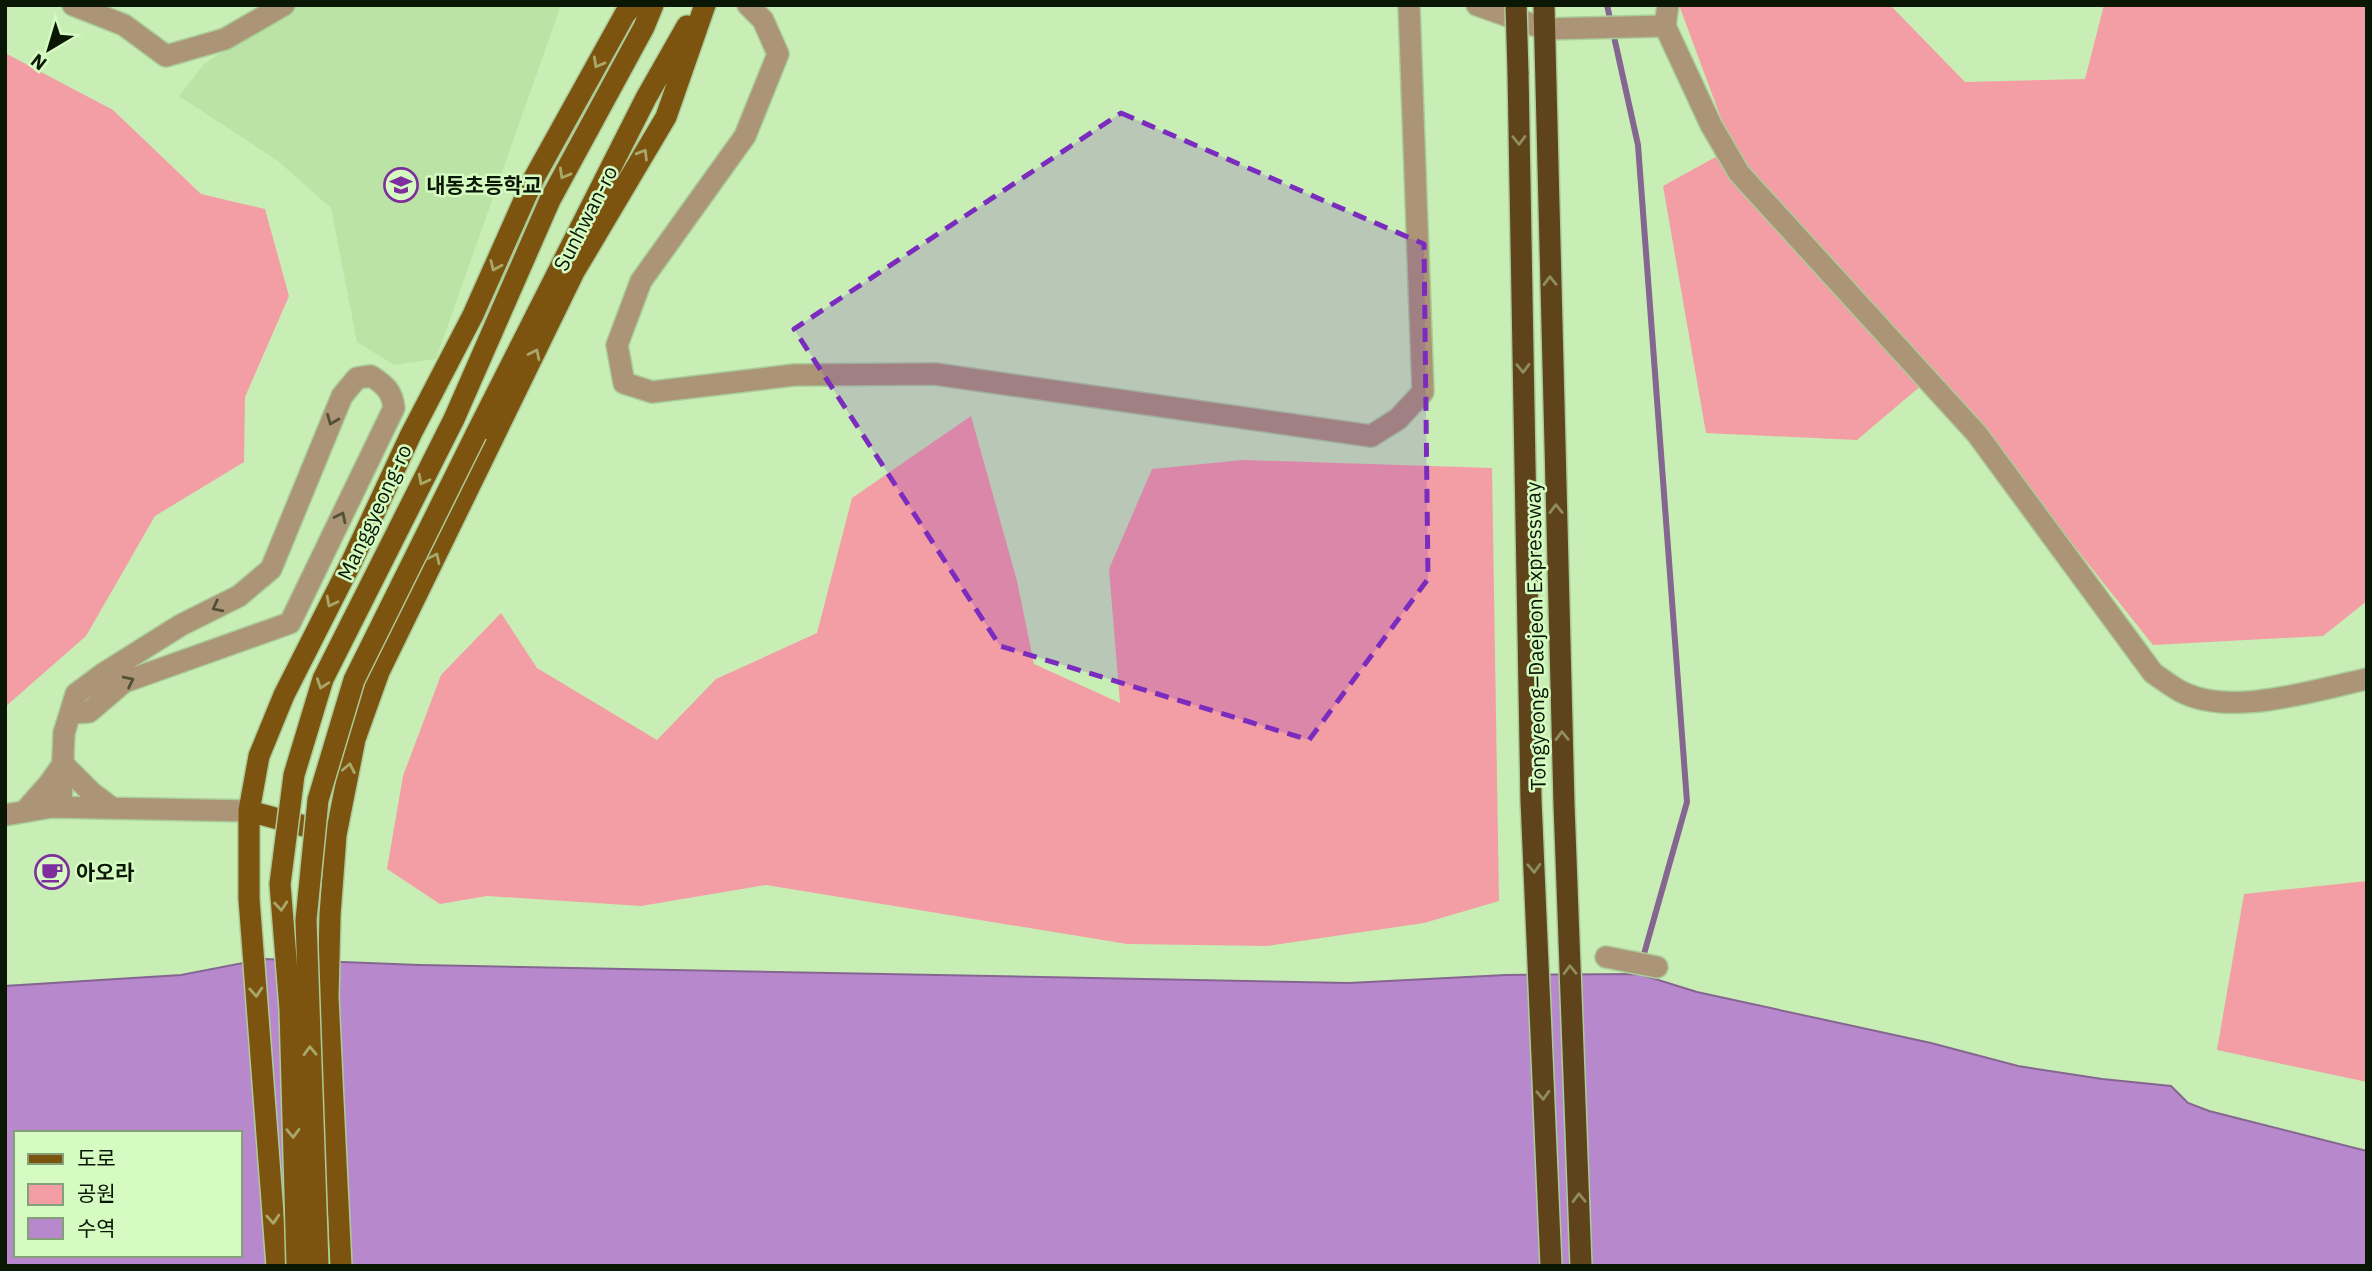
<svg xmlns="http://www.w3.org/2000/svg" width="2372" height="1271" viewBox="0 0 2372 1271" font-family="'IBM Plex Sans','Noto Sans KR',sans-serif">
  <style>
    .built { fill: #bae3a5 }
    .green { fill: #f39ea4 }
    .water { fill: #b888cd; stroke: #846691; stroke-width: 2; fill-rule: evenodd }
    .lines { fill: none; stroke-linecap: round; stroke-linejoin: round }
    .stream { stroke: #846691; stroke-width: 6 }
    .minor-casing { stroke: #ac9; stroke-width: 24 }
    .major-casing { stroke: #ac9; stroke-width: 24 }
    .highway-casing { stroke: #ac9; stroke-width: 24 }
    .minor { stroke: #ab9576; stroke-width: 21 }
    .major { stroke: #7c5410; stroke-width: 21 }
    .highway { stroke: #5e431b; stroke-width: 21 }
    .major-bridge-casing { stroke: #ac9; stroke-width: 24; stroke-linecap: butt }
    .highway-bridge-casing { stroke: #ac9; stroke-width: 24; stroke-linecap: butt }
    .major-bridge { stroke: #7c5410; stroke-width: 21 }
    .highway-bridge { stroke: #5e431b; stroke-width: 21 }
    .oneway { stroke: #a8a869 }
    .oneway2 { stroke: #8e8d5e }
    .oneway3 { stroke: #525037 }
    .marked { fill: #7b2cbf; fill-opacity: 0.2; stroke: #7b2cbf; stroke-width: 5; stroke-dasharray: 14 9; stroke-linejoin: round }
    .labels { text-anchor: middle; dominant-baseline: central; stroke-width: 5; stroke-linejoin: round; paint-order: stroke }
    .poi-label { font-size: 21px; font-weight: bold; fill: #0a1704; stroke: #d5fbc2; text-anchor: start }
    .street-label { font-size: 21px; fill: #0a1704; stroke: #d5fbc2 }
  </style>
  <rect width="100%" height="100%" fill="#c8eeb5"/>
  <!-- built -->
  <path class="built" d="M293 5H561L436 359 394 365 357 342 331 208 278 161 179 96 204 64Z"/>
  <!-- green -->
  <path class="green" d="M1679 5H1890L1965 82 2085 79 2104 5H2367V601L2323 636 2153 645 1936 373 1857 440 1706 433 1663 186 1732 148Z
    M5 53 113 110 201 194 265 209 289 296 245 397 244 462 155 516 86 636 5 707Z
    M971 416 1017 581 1034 664 1120 703 1109 569 1152 469 1243 460 1492 468 1499 901 1424 923 1267 946 1127 944 766 885 641 906 487 896 440 904 387 869 403 776 441 675 501 613 537 668 657 740 716 679 817 633 852 498Z
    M2367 881V1082L2217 1050 2244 894Z"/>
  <!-- water -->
  <path class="water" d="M264 959 420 965 1349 983 1506 975 1639 974 1697 992 1931 1043 2018 1066 2102 1079 2171 1086 2188 1103 2209 1111 2367 1151V1266H5V986L181 975ZM16 1133H240V1255H16Z"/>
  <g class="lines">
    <!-- stream -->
    <path class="stream" d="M1607 5 1638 145 1687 802 1642 961"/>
    <!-- minor casing -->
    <g class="minor-casing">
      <path id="minor" d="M73 5 124 25 166 56 225 39 284 5
        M748 5 763 20 778 54 745 136 641 281 617 345 624 383 652 392 794 375 935 374 1371 436 1398 419 1423 392 1409 5
        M1477 5 1545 29 1665 26
        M1668 5 1665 26 1711 125 1739 173 1977 434 2153 673C2162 679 2171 686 2180 691 2230 718 2314 690 2367 679
        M61 807 64 733 76 694 103 674 181 625 239 596 271 569 342 396 357 378 371 376C385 385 392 391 394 408L290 623 124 682 89 712 72 713
        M25 811 49 784 63 764 92 793 112 808
        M5 815 52 807 249 811
        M1606 957 1657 967"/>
    </g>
    <!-- major casing -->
    <g class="major-casing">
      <path id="major" d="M454 419 550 200 644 27 653 5
        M476 434 646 98 687 26
        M249 811 330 833
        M277 1266 249 899V811L259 756 284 695 352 561 411 434 473 315 534 178 625 14 633 5
        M341 1266 328 997 330 915 336 835 355 739 379 672 574 272 666 117 705 5"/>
    </g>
    <!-- highway casing -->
    <g class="highway-casing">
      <path id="highway" d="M1544 5 1564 804 1581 1266
        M1518 72 1531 800 1551 1266"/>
    </g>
    <!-- minor -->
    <use href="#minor" class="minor"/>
    <!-- major -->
    <use href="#major" class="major"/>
    <!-- highway -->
    <use href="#highway" class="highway"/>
    <!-- major-bridge casing -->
    <g class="major-bridge-casing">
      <path id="major-bridge" d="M297 1266 290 1009 280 884 294 775 323 679 454 419
        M318 1266 306 920 318 800 354 680 476 434"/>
    </g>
    <!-- highway-bridge casing -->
    <g class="highway-bridge-casing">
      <path id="highway-bridge" d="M1516 5 1518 72"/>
    </g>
    <!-- major-bridge -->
    <use href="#major-bridge" class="major-bridge"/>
    <!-- highway-bridge -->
    <use href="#highway-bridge" class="highway-bridge"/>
  </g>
  <!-- one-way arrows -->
  <defs><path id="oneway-chevron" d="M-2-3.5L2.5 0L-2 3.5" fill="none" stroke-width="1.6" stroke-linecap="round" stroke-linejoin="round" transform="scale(1.75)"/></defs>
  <g class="oneway">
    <use href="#oneway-chevron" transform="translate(598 63) rotate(119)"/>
    <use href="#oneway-chevron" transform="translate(643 154) rotate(-59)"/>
    <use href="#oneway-chevron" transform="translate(564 174) rotate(119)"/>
    <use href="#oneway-chevron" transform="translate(495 266) rotate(114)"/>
    <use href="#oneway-chevron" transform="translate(535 354) rotate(-64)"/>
    <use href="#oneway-chevron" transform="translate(423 480) rotate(117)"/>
    <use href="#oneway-chevron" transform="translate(435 558) rotate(-64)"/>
    <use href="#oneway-chevron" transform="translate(331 602) rotate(117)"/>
    <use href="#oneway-chevron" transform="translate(322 684) rotate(109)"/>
    <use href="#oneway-chevron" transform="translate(349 768) rotate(-79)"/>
    <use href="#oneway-chevron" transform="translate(281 906) rotate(85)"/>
    <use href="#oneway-chevron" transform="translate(256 992) rotate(86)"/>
    <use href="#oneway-chevron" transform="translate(310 1051) rotate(-92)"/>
    <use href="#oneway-chevron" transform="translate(293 1133) rotate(89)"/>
    <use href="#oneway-chevron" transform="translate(273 1219) rotate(86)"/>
  </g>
  <g class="oneway2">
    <use href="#oneway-chevron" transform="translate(1519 140) rotate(89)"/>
    <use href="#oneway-chevron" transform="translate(1550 281) rotate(-91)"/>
    <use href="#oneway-chevron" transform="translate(1523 368) rotate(89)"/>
    <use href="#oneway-chevron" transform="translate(1556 509) rotate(-91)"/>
    <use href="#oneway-chevron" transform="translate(1562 736) rotate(-91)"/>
    <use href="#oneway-chevron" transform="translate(1534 868) rotate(88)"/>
    <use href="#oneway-chevron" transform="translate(1570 970) rotate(-92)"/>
    <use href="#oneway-chevron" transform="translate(1543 1095) rotate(88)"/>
    <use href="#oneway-chevron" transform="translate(1579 1198) rotate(-92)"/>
  </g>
  <g class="oneway3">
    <use href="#oneway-chevron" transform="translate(332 420) rotate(112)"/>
    <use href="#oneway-chevron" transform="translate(341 517) rotate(-64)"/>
    <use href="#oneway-chevron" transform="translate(217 607) rotate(153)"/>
    <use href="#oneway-chevron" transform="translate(129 681) rotate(-26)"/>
  </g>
  <!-- marked area -->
  <path class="marked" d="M1121 113 1424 244 1428 579 1309 740 1000 646 794 329Z"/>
  <!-- icons -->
  <defs>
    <g id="school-ring" transform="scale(1.75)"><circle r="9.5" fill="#d5fbc2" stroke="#7f2e9d" stroke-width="1.5"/><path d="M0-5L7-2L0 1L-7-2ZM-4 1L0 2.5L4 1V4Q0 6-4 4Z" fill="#7f2e9d"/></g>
    <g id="cafe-ring" transform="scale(1.75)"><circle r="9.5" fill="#d5fbc2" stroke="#7f2e9d" stroke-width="1.5"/><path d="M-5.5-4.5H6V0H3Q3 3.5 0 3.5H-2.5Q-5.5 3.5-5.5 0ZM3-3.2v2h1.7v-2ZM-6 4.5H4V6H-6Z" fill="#7f2e9d"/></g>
  </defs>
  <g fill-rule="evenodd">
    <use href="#school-ring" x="401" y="185"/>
    <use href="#cafe-ring" x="52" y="872"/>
  </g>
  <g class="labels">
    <!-- poi labels -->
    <g class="poi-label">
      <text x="426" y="185">내동초등학교</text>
      <text x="76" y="872">아오라</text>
    </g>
    <!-- street labels -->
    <g class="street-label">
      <text transform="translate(585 218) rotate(-63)">Sunhwan-ro</text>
      <text transform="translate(374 512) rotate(-65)">Manggyeong-ro</text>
      <text transform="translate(1535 636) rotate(-91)">Tongyeong–Daejeon Expressway</text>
    </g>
  </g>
  <!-- border -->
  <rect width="2372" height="1271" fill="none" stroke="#0a1704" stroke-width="14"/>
  <!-- legend -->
  <rect x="14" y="1131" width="228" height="126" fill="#d5fbc2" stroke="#84a076" stroke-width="2"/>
  <rect x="28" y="1154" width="35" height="10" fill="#7c5410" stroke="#84a076" stroke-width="2"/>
  <text x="77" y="1166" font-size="21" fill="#0a1704">도로</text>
  <rect x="28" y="1184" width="35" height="21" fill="#f39ea4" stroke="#84a076" stroke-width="2"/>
  <text x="77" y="1201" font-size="21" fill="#0a1704">공원</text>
  <rect x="28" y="1218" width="35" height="21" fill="#b888cd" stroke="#84a076" stroke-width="2"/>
  <text x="77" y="1236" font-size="21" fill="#0a1704">수역</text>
  <!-- north arrow -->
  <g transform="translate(49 49) rotate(218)" stroke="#d5fbc2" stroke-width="5" paint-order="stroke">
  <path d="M0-5L12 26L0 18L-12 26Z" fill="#0a1704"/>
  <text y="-10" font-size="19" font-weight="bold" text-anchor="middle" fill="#0a1704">N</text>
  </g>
</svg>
